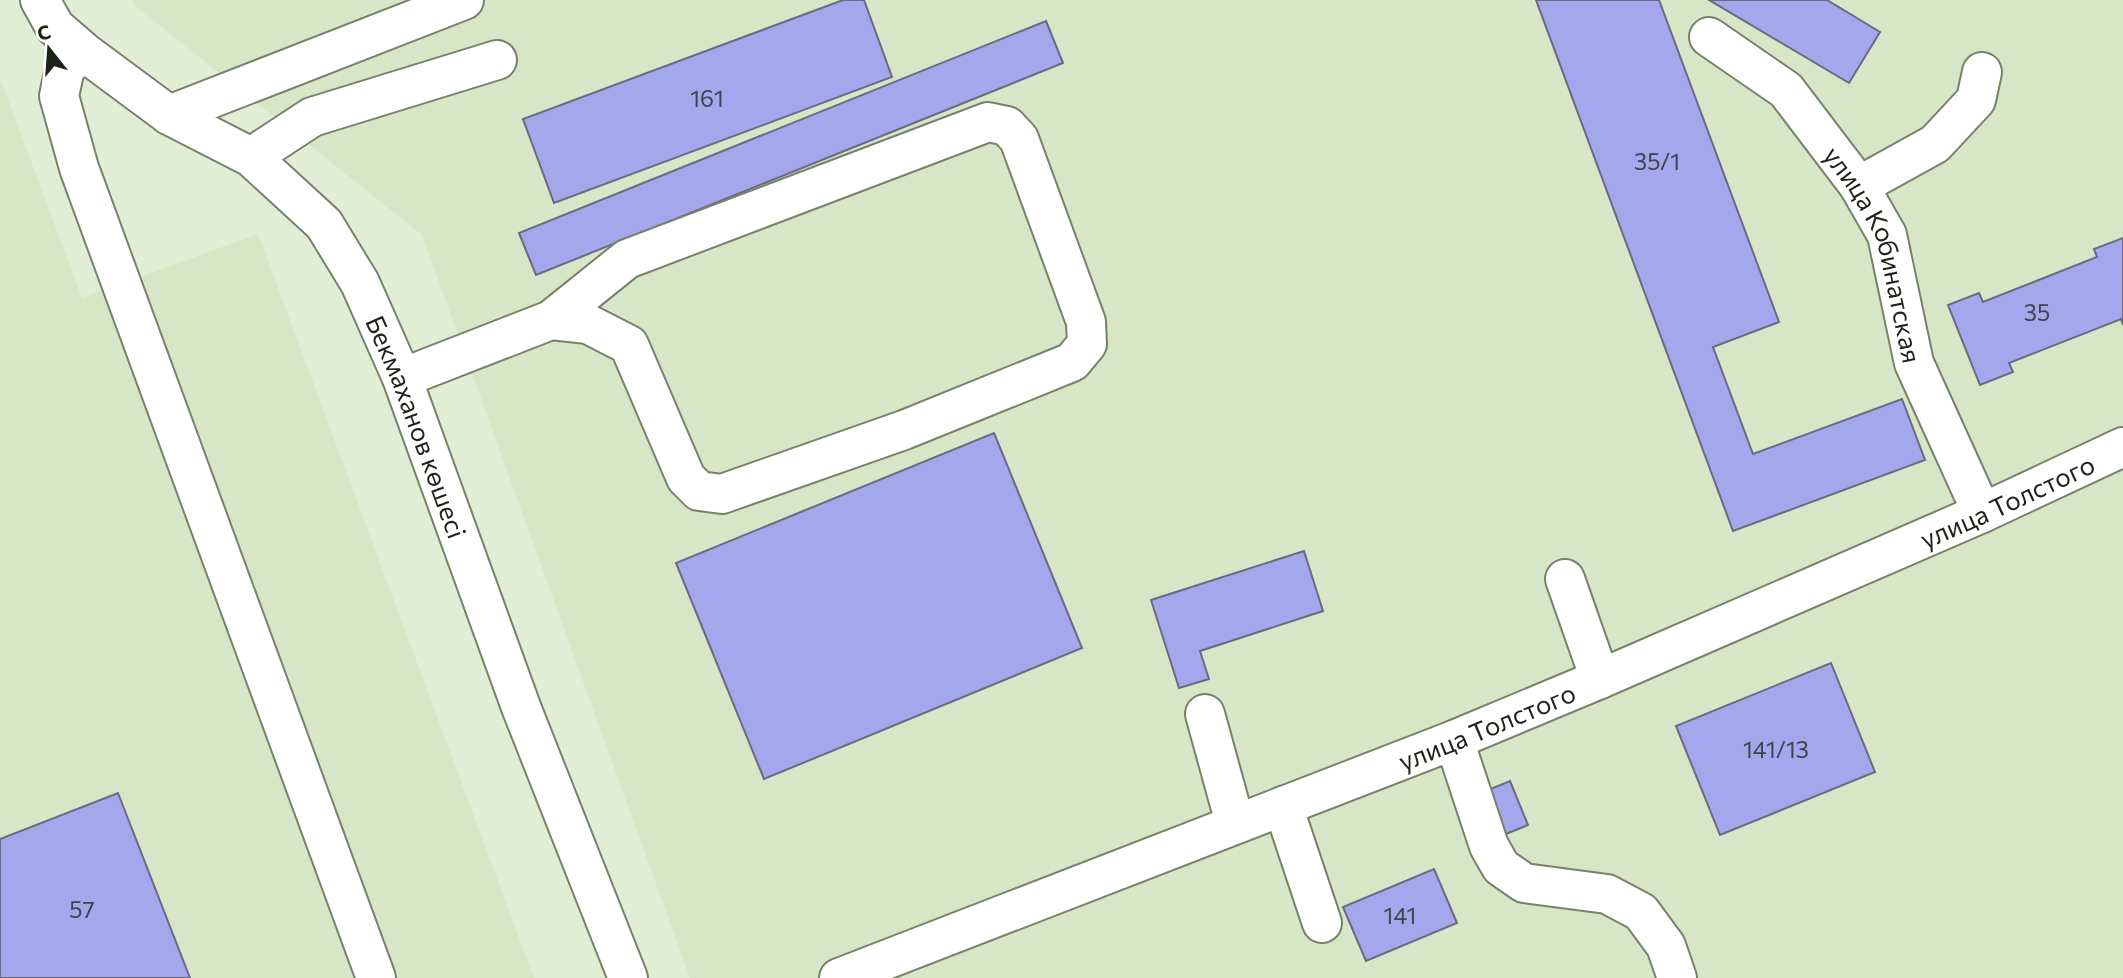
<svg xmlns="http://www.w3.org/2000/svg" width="2123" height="978" viewBox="0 0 2123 978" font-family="Commissioner,sans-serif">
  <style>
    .built { fill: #d6e6c6 }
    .building { fill: #a3a7ec; stroke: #696b82; stroke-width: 2 }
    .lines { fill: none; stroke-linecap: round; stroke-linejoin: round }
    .minor-casing { stroke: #77826b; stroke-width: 42 }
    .minor { stroke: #fff; stroke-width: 38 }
    .labels { text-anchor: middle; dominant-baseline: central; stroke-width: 5; stroke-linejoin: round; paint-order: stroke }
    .number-label { font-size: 23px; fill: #3f444e }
    .street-label { font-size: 26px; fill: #1e231a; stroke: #fff }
  </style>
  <rect width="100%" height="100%" fill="#e1eed5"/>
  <!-- built -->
  <path class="built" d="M132 0H2123V978H690L422 235 134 5Z
    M0 78 82 298 258 234 534 978H0Z"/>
  <!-- building -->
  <path class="building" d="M843 0H864L892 77 554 203 523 119Z
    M1536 0H1659L1779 322 1713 347 1753 454 1902 399 1925 460 1733 531Z
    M1709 0H1827L1880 32 1849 83Z
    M1046 21 1063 63 536 275 519 233Z
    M2123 238V325L2121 319 2009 363 2013 372 1980 385 1948 305 1979 293 1983 302 2097 257 2094 249Z
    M994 433 1082 648 764 779 676 563Z
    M1304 551 1323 611 1200 651 1209 679 1179 688 1151 600Z
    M1831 663 1875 772 1720 835 1676 726Z
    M1510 781 1528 825 1506 834 1488 790Z
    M118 793 190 978H0V839Z
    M1434 869 1457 923 1366 961 1343 907Z"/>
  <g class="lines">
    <!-- minor casing -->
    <g class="minor-casing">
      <g id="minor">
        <path id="s1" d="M40 0 55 27 84 52 169 115 251 157 324 224 360 283 402 378 521 707 628 978"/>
        <path id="s2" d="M1709 37 1786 90 1859 186 1887 235 1914 363 1982 513"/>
        <path d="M84 52 65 68 59 96 79 168 376 978"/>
        <path d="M169 115 464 0"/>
        <path d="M251 157 312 117 497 60"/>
        <path d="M1859 186 1935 144 1976 100 1982 72"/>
        <path d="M402 378 551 320 627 259 988 122 1007 126 1019 139 1086 322 1087 344 1072 362 904 430 722 494 699 491 686 478 629 345 588 324 551 320"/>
        <path d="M1565 579 1600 679"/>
        <path d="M1205 714 1235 823"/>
        <path d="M1454 740 1489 846 1501 867 1524 883 1607 894 1641 912 1666 946 1677 978"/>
        <path d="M1283 806 1322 923"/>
        <path id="s3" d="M839 978 1454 740 1600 679 1982 513 2123 447"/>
      </g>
    </g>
    <!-- minor -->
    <use href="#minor" class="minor"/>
  </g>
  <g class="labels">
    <!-- number labels -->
    <g class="number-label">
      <text x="707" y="98">161</text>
      <text x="1657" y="161">35/1</text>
      <text x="2037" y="312">35</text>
      <text x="1776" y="749">141/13</text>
      <text x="82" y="909">57</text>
      <text x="1400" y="915">141</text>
    </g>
    <!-- street labels -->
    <g class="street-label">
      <text stroke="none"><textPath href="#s2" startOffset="284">улица Кобинатская</textPath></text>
      <text stroke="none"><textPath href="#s1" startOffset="590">Бекмаханов көшесі</textPath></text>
      <text stroke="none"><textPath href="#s3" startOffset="1262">улица Толстого</textPath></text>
      <text stroke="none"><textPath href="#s3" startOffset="695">улица Толстого</textPath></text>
    </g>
  </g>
  <!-- north arrow -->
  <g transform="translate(49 49) rotate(343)" stroke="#ffffff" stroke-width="5" paint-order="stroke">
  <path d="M0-5L12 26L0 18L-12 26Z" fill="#1e231a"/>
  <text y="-10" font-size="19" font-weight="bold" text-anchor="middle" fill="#1e231a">С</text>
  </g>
</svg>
